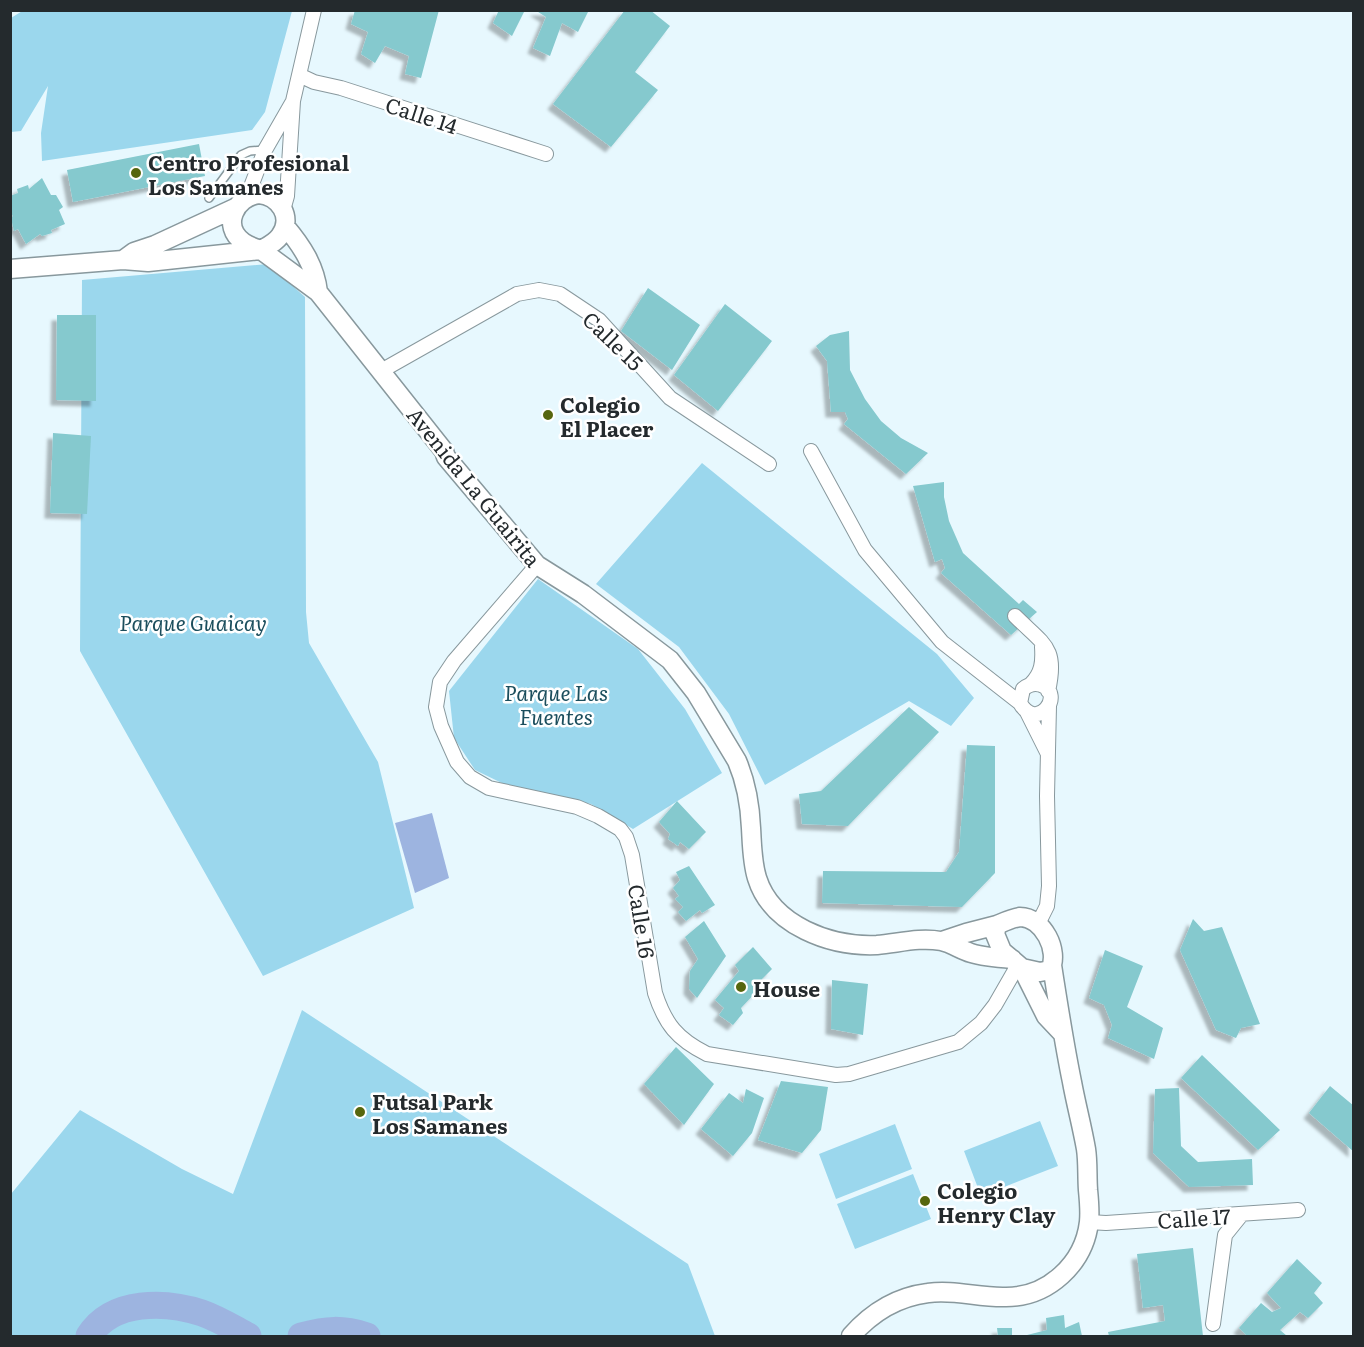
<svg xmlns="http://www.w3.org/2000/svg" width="1364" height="1347" viewBox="0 0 1364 1347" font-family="Literata,serif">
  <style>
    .green { fill: #9bd7ed }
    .water { fill: #9db4e0 }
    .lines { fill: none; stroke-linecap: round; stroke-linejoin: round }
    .river { stroke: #9db4e0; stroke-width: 27 }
    .building { fill: #85c9ce; filter: url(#shadow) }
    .service-casing { stroke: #88989d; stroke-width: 10 }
    .minor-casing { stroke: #88989d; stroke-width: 16 }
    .tertiary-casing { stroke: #88989d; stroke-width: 21 }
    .service { stroke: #fff; stroke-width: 7 }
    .minor { stroke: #fff; stroke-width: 14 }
    .tertiary { stroke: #fff; stroke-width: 18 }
    .poi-dot { fill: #56660e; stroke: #fff; stroke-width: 2 }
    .labels { text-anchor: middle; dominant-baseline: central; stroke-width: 5; stroke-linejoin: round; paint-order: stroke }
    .street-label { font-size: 21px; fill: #242a2d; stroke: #fff }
    .poi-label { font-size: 21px; font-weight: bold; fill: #242a2d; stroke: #fff; text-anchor: start }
    .park-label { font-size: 21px; font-style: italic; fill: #1b4e5d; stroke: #fff }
  </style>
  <defs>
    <filter id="shadow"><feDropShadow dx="-5.5" dy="5.5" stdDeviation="1.5" flood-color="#0004"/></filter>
  </defs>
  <rect width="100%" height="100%" fill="#e7f8fe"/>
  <!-- green -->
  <path class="green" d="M24 10H292V11L265 112 252 130 42 161 41 133 48 86 21 131 11 132V18Z
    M268 264 305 297 306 612 309 643 378 762 414 908 263 976 80 651 82 280Z
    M702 463 937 654 974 698 951 726 909 701 765 785 729 714 679 647 596 584Z
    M538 579 638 649 685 709 722 773 633 829 591 804 510 787 475 770 454 738 449 691Z
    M302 1010 688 1264 715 1336H11V1194L80 1110 182 1169 233 1194Z
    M1040 1121 1058 1166 981 1196 964 1151Z
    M895 1124 912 1169 836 1199 819 1154Z
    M913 1174 931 1219 855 1249 837 1204Z"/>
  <!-- water -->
  <path class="water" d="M432 813 449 878 415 893 395 823Z"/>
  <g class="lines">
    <!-- river -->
    <path class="river" d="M89 1336C112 1299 166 1301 202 1313 219 1319 233 1328 248 1336
      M301 1336C327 1329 342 1328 367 1336"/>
  </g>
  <!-- building -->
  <path class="building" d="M355 10H439L421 78 405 74 409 56 385 46 375 63 361 54 368 32 351 24Z
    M499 10H525L512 36 493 23Z
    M535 10H589L578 32 562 23 550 56 533 48 546 17Z
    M625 10H650L670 26 635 72 658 90 611 147 553 104Z
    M199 144 205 176 73 202 67 170Z
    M42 178 51 195H56L63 207 59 210 65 224 51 230 52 233 42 236 40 234 26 244 18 229 14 231 11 218 13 216 10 212V196L18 193 17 189 28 185 29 189Z
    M648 288 700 325 672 370 621 331Z
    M725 304 772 341 718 411 674 375Z
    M57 315H96V401L56 400Z
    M849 331 850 370 865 399 881 421 901 438 928 453 906 474 844 424 848 419 845 412H831L827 361 816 346 830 335Z
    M53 433 91 436 87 514 50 513Z
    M944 482V497L949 521 963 553 1019 604 1023 600 1037 612 1011 635 941 573 945 568 942 559 935 562 913 486Z
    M909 707 939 732 848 826 802 824 799 794 821 791Z
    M967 745 995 746V873L962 907 822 903 823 871 946 872 959 852Z
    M677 801 706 832 689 849 680 842 678 846 668 839 670 834 659 822Z
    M689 866 715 905 702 913 700 910 686 921 678 912 683 907 675 899 679 896 673 888 680 880 676 872Z
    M1193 919 1204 931 1222 927 1260 1024 1241 1028 1236 1038 1216 1030 1180 950Z
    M704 921 726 956 697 998 689 989 690 971 698 959 685 937Z
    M753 947 772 969 755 986 759 989 741 1008 743 1013 733 1025 719 1015 724 1008 715 1000 739 971 735 965Z
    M1105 950 1143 966 1127 1007 1163 1028 1154 1059 1108 1038 1112 1025 1104 1005 1089 998Z
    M832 980 868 984 863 1035 831 1029Z
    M676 1047 714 1084 684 1125 644 1084Z
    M1202 1055 1280 1130 1258 1150 1181 1078Z
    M781 1081 828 1087 821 1130 802 1153 758 1140Z
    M1330 1086 1354 1106V1152L1309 1113Z
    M1179 1088 1181 1146 1198 1162 1252 1159 1253 1185 1189 1187 1153 1153 1155 1089Z
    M746 1089 764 1098 752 1133 733 1156 701 1129 729 1093 743 1103Z
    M1193 1248 1203 1336H1109L1108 1332 1165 1321 1163 1305 1143 1308 1137 1254Z
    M1297 1259 1322 1283 1314 1293 1323 1303 1308 1318 1300 1312 1280 1330 1287 1336H1247L1239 1328 1261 1303 1272 1312 1281 1308 1267 1293Z
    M1064 1315 1065 1328 1079 1322 1082 1336H1023L1047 1330 1046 1318Z
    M997 1328H1012V1336H998Z"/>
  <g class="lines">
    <!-- service casing -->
    <g class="service-casing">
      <path id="service" d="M209 198 241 155 250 151 265 150"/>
    </g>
    <!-- minor casing -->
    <g class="minor-casing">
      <path id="minor" d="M299 75 314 82 341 88 546 154
        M247 197 265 150 292 103
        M283 210 287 196 293 101 314 10
        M381 371 517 294 539 290 560 294 599 320 670 398 769 464
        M811 451 865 550 942 642 1020 703C1037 733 1066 694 1041 685 1034 682 1028 685 1023 689L1020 703
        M537 565 454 661 440 682 436 707 441 726 457 762 470 777 489 788 577 807 598 816 620 829 626 837 632 855 655 993C665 1024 677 1039 707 1054L836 1075 849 1074 958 1042 981 1023 995 1005 1018 965
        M1015 616C1044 645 1058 647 1048 691
        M1031 684C1042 673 1043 662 1042 647
        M1027 712 1047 752
        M1038 924 1047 906 1049 886 1047 796 1049 706
        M1089 1222 1106 1223 1298 1210
        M1213 1324 1225 1235 1242 1214"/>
    </g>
    <!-- tertiary casing -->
    <g class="tertiary-casing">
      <path id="tertiary" d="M259 194C279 196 294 217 280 236 275 243 268 246 261 250 255 248 248 246 243 242 221 226 235 197 259 194Z
        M285 226C302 246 315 266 318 292
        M123 260 134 252 155 245 235 208
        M10 269 123 260 148 262 261 250 318 292 444 451 446 457 537 565 583 594 670 660 696 693 737 761C746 782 750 805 751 828 752 844 752 862 757 878 772 926 831 947 877 945 899 943 920 937 941 941 951 943 961 950 971 953 984 957 998 958 1012 959
        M942 941 966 933 997 925
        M1022 968 1040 972 1050 970C1060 951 1043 917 1020 917 1012 918 1004 922 997 925L995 934 1002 951 1022 968 1046 1016 1063 1034
        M851 1336C872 1312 896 1297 928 1293 954 1289 979 1298 1006 1297 1048 1297 1084 1264 1089 1222 1090 1212 1089 1200 1088 1190 1087 1176 1088 1162 1086 1149 1082 1126 1076 1104 1072 1082 1064 1043 1058 1004 1052 965"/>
    </g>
    <!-- service -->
    <use href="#service" class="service"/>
    <!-- minor -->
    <use href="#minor" class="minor"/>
    <!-- tertiary -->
    <use href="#tertiary" class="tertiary"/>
  </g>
  <!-- markers -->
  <g class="poi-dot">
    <circle cx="136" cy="173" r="6"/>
    <circle cx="548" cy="415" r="6"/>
    <circle cx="741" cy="987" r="6"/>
    <circle cx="360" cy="1112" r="6"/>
    <circle cx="925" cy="1201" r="6"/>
  </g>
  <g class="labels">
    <!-- street labels -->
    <g class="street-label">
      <text transform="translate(422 114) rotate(18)">Calle 14</text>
      <text transform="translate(614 340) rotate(44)">Calle 15</text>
      <text transform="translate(475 486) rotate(51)">Avenida La Guairita</text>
      <text transform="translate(643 921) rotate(81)">Calle 16</text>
      <text transform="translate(1194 1217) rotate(-4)">Calle 17</text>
    </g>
    <!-- poi labels -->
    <g class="poi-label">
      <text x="148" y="161">Centro Profesional<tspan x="148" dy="24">Los Samanes</tspan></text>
      <text x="560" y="403">Colegio<tspan x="560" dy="24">El Placer</tspan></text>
      <text x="753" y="987">House</text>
      <text x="372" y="1100">Futsal Park<tspan x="372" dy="24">Los Samanes</tspan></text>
      <text x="937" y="1189">Colegio<tspan x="937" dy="24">Henry Clay</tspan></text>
    </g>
    <!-- park labels -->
    <g class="park-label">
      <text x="193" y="621">Parque Guaicay</text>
      <text x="556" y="691">Parque Las<tspan x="556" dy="24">Fuentes</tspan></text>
    </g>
  </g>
  <!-- border -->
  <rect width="1364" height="1347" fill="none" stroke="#242a2d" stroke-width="24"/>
</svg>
